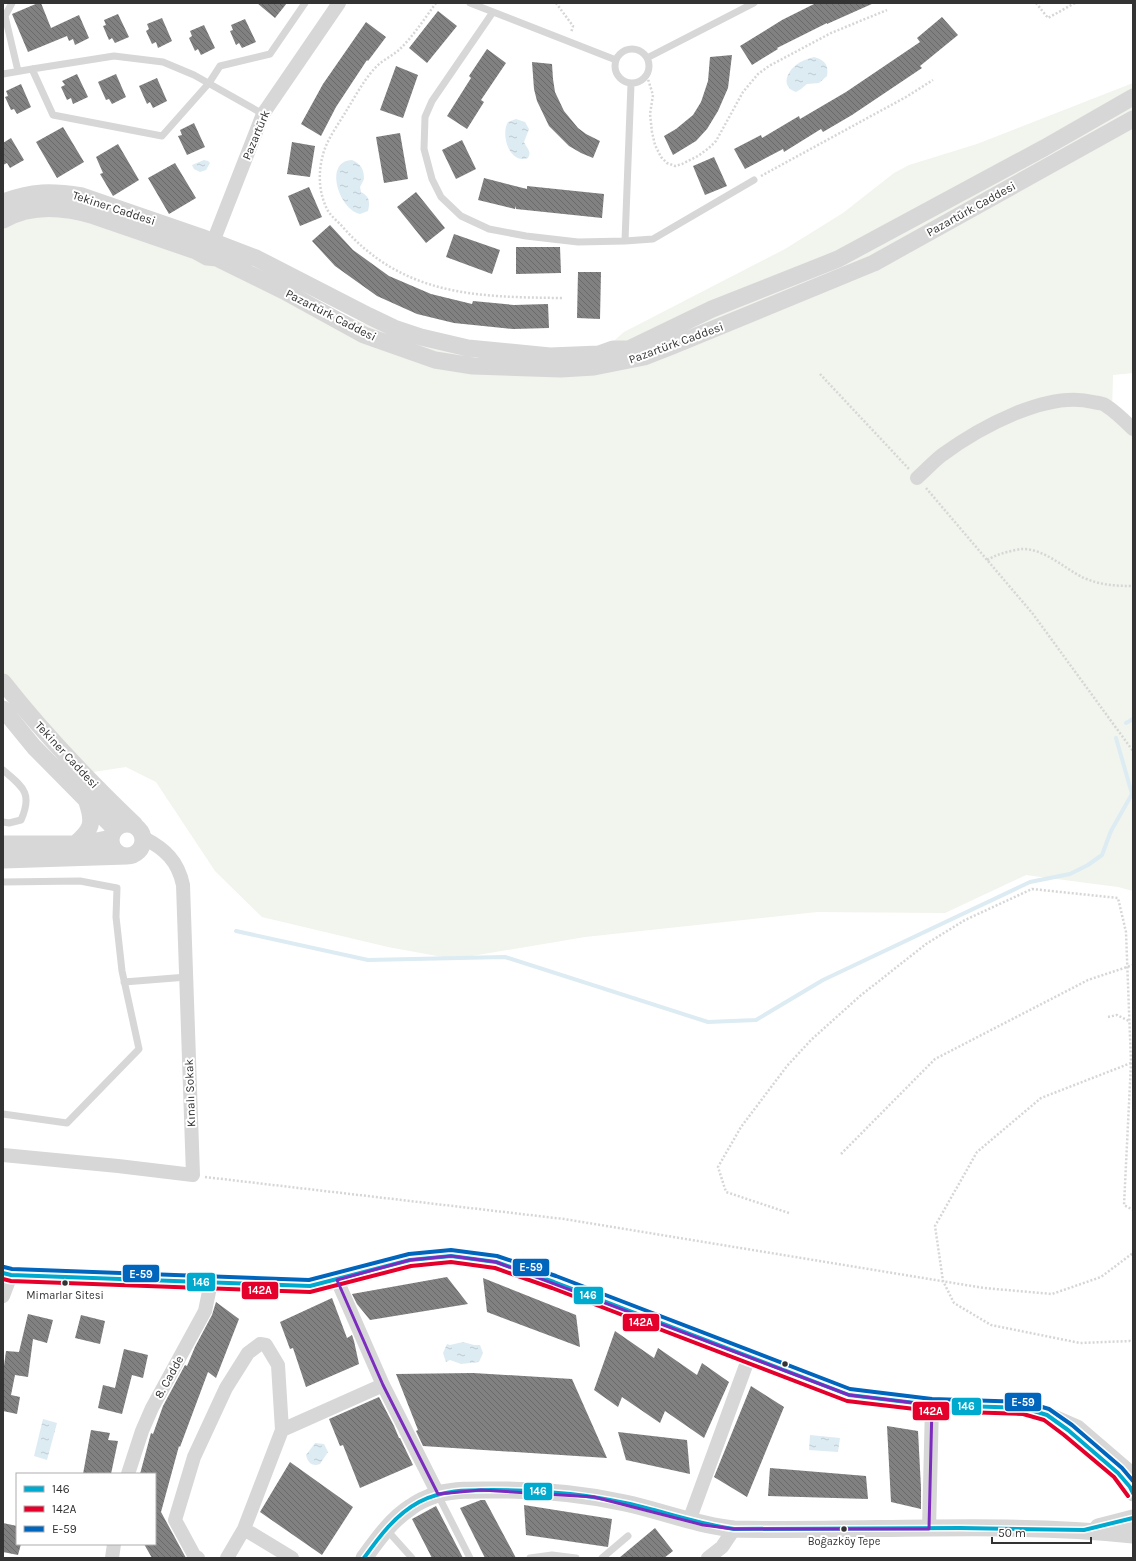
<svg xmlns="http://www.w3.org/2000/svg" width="1136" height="1561" viewBox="0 0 1136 1561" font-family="Karla,sans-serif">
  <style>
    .grass { fill: #f1f5ed }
    .water { fill: url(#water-ripples) }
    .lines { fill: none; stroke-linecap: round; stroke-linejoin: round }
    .stream { stroke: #ddebf3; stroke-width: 4 }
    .building { fill: url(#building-back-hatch) }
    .path { stroke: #d6d6d6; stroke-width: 2.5; stroke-dasharray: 2 2; stroke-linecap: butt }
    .service { stroke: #d7d7d7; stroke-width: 7 }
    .minor { stroke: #d7d7d7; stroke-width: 14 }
    .tertiary { stroke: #d7d7d7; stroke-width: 17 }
    .bus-1-casing { stroke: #fff; stroke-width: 7 }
    .bus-2-casing { stroke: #fff; stroke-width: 7 }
    .bus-3-casing { stroke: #fff; stroke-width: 7 }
    .bus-1 { stroke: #00a9ce; stroke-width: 4 }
    .bus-2 { stroke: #e4002b; stroke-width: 4 }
    .bus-3 { stroke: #0065bd; stroke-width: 4 }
    .marked { fill: none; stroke: #7b2cbf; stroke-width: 3; stroke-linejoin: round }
    .bus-dot { fill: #333; stroke: #fff; stroke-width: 1.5 }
    .labels { text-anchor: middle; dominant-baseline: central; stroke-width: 4; stroke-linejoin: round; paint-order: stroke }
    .bus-label { font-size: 11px; fill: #333; stroke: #fff }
    .street-label { font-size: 12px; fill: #333; stroke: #fff }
    .line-badge { stroke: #fff; stroke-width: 1.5 }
    .badge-label { font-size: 11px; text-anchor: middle; font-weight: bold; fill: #fff }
  </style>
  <defs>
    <pattern id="water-ripples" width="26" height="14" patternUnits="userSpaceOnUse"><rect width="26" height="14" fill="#ddebf3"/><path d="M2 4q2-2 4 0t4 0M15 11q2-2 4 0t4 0" fill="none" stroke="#becad1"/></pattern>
    <pattern id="building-back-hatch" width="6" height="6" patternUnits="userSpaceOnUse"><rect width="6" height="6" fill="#818181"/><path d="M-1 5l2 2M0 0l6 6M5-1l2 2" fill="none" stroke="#6a6a6a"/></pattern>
  </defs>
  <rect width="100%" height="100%" fill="#fff"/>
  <!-- grass -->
  <path class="grass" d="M1133 83V373L1113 375 1112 410 1133 427V891L1118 887 1026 875 945 913 817 912 585 937 454 959 388 947 262 917 215 871 156 782 126 767 73 775 3 690V214L39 212 119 230 226 262 363 323 487 360 599 354 624 332 785 249 843 213 894 173 909 165 977 144Z"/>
  <!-- water -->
  <path class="water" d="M814 57C824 60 829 64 827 76L819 83 807 84 801 89 796 92C781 87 786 73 796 65 801 61 807 59 814 57Z
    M516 119 525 122 529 129 524 142C527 149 532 151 528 158 510 165 500 135 508 122Z
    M204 160 208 161 210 163 206 170 200 172 194 169 192 165Z
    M352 160C361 164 364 169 364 179L360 187 361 192C370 197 370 202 368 211L360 214C339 210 323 161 352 160Z
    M463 1342 474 1345H480L483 1353 479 1362 461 1364 450 1360 446 1362 443 1353 447 1344 450 1345Z
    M43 1419 57 1423 47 1460 34 1456Z
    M810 1435 840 1438 838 1452 809 1450Z
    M315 1443 324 1444 328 1452 320 1464 316 1465C310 1465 307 1460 306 1455Z"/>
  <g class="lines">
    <!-- stream -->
    <path class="stream" d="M1126 723 1133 719
      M236 931 368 960 505 957 708 1022 756 1020 823 980 1030 882 1070 874 1088 865 1102 855 1111 831 1132 794 1116 738"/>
  </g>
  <!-- building -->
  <path class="building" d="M38 3H41L51 28 79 15 89 38 75 45 73 39 69 41 67 36 28 52 12 14Z
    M257 3H287L275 18Z
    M816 3H874L827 24V23L777 48 778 49 752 65 740 46 782 20Z
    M438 11 457 26 427 63 409 48Z
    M118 14 129 37 115 43 112 38 109 40 103 26 106 25 104 20Z
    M942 17 958 35 920 66 922 68 852 115 823 132 821 129 784 152 783 149 745 169 734 149 761 135 762 138 799 116 800 119 846 92 920 42 917 38Z
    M162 18 172 41 158 48 156 42 152 44 146 31 149 29 147 24Z
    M245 19 256 42 242 48 239 43 236 45 230 31 233 30 231 25Z
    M366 22 386 37 368 61 367 60 336 107 321 136 301 124 323 84Z
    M204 25 215 48 201 55 198 49 195 51 189 38 192 36 190 31Z
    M487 49 506 63 481 100 484 102 467 129 447 116 471 78 469 76Z
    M732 55 728 88 718 111 707 129 696 141 673 155 664 136 676 129 693 115 701 102 708 81 710 57Z
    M532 62 552 64 553 79 555 92 564 111 578 128 586 134 600 141 593 158 581 153 569 146 549 126 537 101 534 89Z
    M396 66 418 75 403 118 380 110Z
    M77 74 88 97 73 104 71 98 67 100 61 87 65 85 62 81Z
    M116 74 126 97 112 104 109 99 106 100 98 82Z
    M157 78 167 101 153 108 150 102 147 104 139 86Z
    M21 84 31 107 17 114 14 109 11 110 5 97 8 96 6 91Z
    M194 123 205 147 187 155 178 136 182 135 180 130Z
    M63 127 84 162 57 178 36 142Z
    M400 133 408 179 384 183 376 137Z
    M11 138 24 160 10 168 7 163 3 165V143Z
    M462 140 476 169 456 179 442 150Z
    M292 142 315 146 310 177 287 174Z
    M118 144 139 180 113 196 100 174 103 173 96 157Z
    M714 157 727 186 705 195 693 166Z
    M175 163 196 198 169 214 148 178Z
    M484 178 527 189V186L604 194 602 218 516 209V206L515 209 478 200Z
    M309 187 322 217 300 226 288 196Z
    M416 192 445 228 426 243 397 207Z
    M330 225 353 250 389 276 431 294 472 304 473 301 514 305 548 304 549 328 513 329 454 323 417 314 377 296 335 266 312 241Z
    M454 234 500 250 492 274 446 257Z
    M516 247H560L561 273 516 274Z
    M578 272H601L600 319 577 318Z
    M447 1277 468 1304 370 1320 357 1304 352 1294Z
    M483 1278 576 1315 580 1347 487 1312Z
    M332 1298 347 1338 352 1335 354 1341 359 1364 306 1387 293 1348 290 1349 280 1322Z
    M216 1302 239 1319 216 1378 208 1372 180 1447 179 1446 161 1512 186 1558H152L144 1544H155V1474H140L151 1433 153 1434 163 1406 185 1365 187 1366 195 1347 212 1315Z
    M28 1314 53 1320 47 1343 33 1339 28 1377 15 1375 11 1395 20 1397 17 1414 3 1411V1373L6 1351 19 1352Z
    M81 1315 105 1321 100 1344 75 1338Z
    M615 1331 654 1358 658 1348 697 1375 702 1363 729 1382 704 1438 665 1411 660 1423 622 1397 618 1407 594 1390Z
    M124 1349 148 1355 143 1378 132 1375 122 1414 98 1408 103 1385 115 1388Z
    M473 1373 572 1379 607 1458 423 1446 416 1431 418 1430 396 1374Z
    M751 1386 784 1407 747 1497 714 1477Z
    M379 1397 394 1426 399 1438H400L413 1465 360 1488 343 1445 340 1446 329 1419Z
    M887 1426 918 1431 921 1488V1509L891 1502Z
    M91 1430 110 1433 108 1440 118 1441 111 1474H83Z
    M618 1432 687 1440 690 1474 626 1460Z
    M290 1462 353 1507 322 1555 260 1512Z
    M770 1468 866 1476 868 1499 768 1496Z
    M481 1500H485L516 1558H485L460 1508Z
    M524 1505 612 1519 608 1547 526 1535Z
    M436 1506 463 1558H432L412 1519Z
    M3 1523 17 1526V1544H21L18 1555 3 1552Z
    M655 1528 673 1551 664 1558H619Z"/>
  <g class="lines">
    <!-- path -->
    <path class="path" d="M436 3C425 18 414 35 401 48 393 56 382 60 375 68 364 80 356 95 348 108 340 122 329 136 324 151 318 170 318 191 327 209 330 215 336 220 341 225 402 296 475 297 562 298
      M556 3 573 26 571 33
      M1036 3 1048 18 1075 3
      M647 76 653 95 650 114 652 132 655 145 661 157 667 163 675 166 682 164 698 156 709 148 716 141 743 92 758 74 769 66 831 33 887 10
      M761 176 906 97 933 80
      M820 374 909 469
      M926 488 1033 614 1133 751
      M987 560C994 556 1000 554 1007 552 1012 551 1018 549 1023 549 1045 549 1065 569 1084 578 1100 585 1116 586 1133 586
      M1108 1017 1117 1015 1129 1021
      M1131 1063 1041 1098 977 1152 935 1226 943 1281 954 1303 991 1325 1080 1343 1130 1341 1133 1342
      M841 1154 935 1059 1088 980 1133 965
      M205 1177 564 1219 984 1288 1052 1294 1101 1277 1133 1253
      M789 1213 726 1192 718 1167 741 1127 787 1066 811 1040 860 996 926 944 965 920 1032 889 1118 898 1126 932 1131 1063 1124 1205 1133 1210"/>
    <!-- service -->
    <path class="service" d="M12 3 5 16 18 71
      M470 3 616 60
      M493 12 432 101 425 117 424 149 432 179 441 197 461 216 489 229 526 236 578 242 625 241 631 84
      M615 66a17 17 0 1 1 34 0a17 17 0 1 1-34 0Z
      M647 58 754 3
      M32 69 53 115 162 136 209 83 220 66 270 54 305 3
      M3 74 32 69 114 56 163 62 194 75 263 114
      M625 241 653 239 754 180
      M3 770C23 787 33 793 21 820L9 823 3 822
      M3 882 80 881 117 888 116 917 122 971 139 1049 67 1123 3 1114
      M124 982 187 977
      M438 1495 470 1558
      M386 1529 412 1558
      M530 1558 552 1555 576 1558
      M602 1558 628 1536"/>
    <!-- minor -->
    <path class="minor" d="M213 242 263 114 339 3
      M917 478C925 471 933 462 942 455 979 428 1047 390 1093 402 1097 403 1102 403 1105 405 1113 410 1126 422 1133 429
      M3 1155 118 1166 193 1175 183 885C178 861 165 849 144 838
      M337 1280 383 1385 438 1494
      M3 1296 11 1275
      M282 1430 383 1385
      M128 1474 142 1431 152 1408 205 1311 211 1282
      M689 1521 749 1357
      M244 1529 292 1558
      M929 1529 932 1405
      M112 1558 114 1544
      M198 1558 194 1555 175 1520 194 1457 226 1388 248 1353 260 1344 266 1345 278 1365 282 1430 244 1529 227 1558
      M708 1558 722 1547 734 1529"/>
    <!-- tertiary -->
    <path class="tertiary" d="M3 202C33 191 51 191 82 196L201 237 256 258 369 316 394 328 421 337 468 348 550 356 599 354 613 349H629L712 309 838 259 1044 148 1133 97
      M3 220C31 204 65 207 94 216L196 251 207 257 217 258 284 291 364 335 435 360 473 366 561 369 594 367 644 357 672 346 874 263 1133 119
      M3 682C43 733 88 780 135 825
      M3 709 34 747 115 829
      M111 840a16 16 0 1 1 32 0a16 16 0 1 1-32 0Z
      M3 844H83L111 838
      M75 844C92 830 94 823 87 802
      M3 860 127 856
      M3 1273 11 1275 310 1286 337 1280 410 1260 451 1256 496 1262 554 1282 849 1395 932 1405 1024 1408 1047 1415 1077 1428 1133 1476
      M1115 1471 1130 1487 1133 1493
      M1098 1527 1133 1518
      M364 1558C378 1539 391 1520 411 1507 419 1501 429 1497 438 1494 458 1489 478 1490 499 1490 541 1490 584 1494 625 1503 662 1511 696 1525 734 1529 867 1532 1001 1521 1133 1535"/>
    <!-- bus-1 casing -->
    <g class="bus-1-casing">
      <path id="bus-1" d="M3 1273 11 1275 310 1286 410 1260 451 1256 496 1262 554 1282 849 1395 932 1405 1024 1408 1047 1415 1068 1430 1118 1473 1130 1487 1133 1493
        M364 1558C379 1537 395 1515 419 1502 441 1490 467 1490 492 1490 537 1490 581 1493 625 1503 662 1511 697 1524 734 1529L960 1528 1084 1530 1133 1518"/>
    </g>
    <!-- bus-2 casing -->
    <g class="bus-2-casing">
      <path id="bus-2" d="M3 1279 11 1281 310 1292 411 1266 451 1262 495 1268 552 1288 847 1401 932 1411 1023 1414 1044 1420 1064 1435 1114 1477 1128 1496"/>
    </g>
    <!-- bus-3 casing -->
    <g class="bus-3-casing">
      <path id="bus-3" d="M4 1267 12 1269 309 1280 409 1254 451 1250 497 1256 556 1276 850 1389 932 1399 1025 1402 1049 1409 1072 1425 1122 1468 1133 1481"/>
    </g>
    <!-- bus-1 -->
    <use href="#bus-1" class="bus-1"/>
    <!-- bus-2 -->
    <use href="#bus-2" class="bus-2"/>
    <!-- bus-3 -->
    <use href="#bus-3" class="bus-3"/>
  </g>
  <!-- marked area -->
  <path class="marked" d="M451 1256 496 1262 849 1395 932 1405 929 1529H734L703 1525 594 1497 481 1490 438 1494 383 1385 337 1280 410 1260Z"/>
  <!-- markers -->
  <g class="bus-dot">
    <circle cx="65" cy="1283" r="3.5"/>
    <circle cx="785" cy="1364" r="3.5"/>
    <circle cx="844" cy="1529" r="3.5"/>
  </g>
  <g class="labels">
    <!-- bus labels -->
    <g class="bus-label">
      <text x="65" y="1295">Mimarlar Sitesi</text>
      <text x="844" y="1541">Boğazköy Tepe</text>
    </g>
    <!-- street labels -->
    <g class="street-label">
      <text transform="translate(256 135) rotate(-67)">Pazartürk</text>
      <text transform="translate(114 208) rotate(18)">Tekiner Caddesi</text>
      <text transform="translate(971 209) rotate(-29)">Pazartürk Caddesi</text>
      <text transform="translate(331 315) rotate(27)">Pazartürk Caddesi</text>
      <text transform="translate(676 343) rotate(-20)">Pazartürk Caddesi</text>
      <text transform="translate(67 755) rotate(47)">Tekiner Caddesi</text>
      <text transform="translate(190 1093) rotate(-92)">Kınalı Sokak</text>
      <text transform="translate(169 1377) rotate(-61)">8. Cadde</text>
    </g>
  </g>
  <g class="line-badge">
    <rect x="512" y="1258" width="38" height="19" rx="4" fill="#0065bd"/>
    <rect x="122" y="1264" width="38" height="19" rx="4" fill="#0065bd"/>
    <rect x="186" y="1272" width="30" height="20" rx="4" fill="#00a9ce"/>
    <rect x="241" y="1281" width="38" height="19" rx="4" fill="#e4002b"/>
    <rect x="573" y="1286" width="31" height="19" rx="4" fill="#00a9ce"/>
    <rect x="622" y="1313" width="38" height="19" rx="4" fill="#e4002b"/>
    <rect x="1004" y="1392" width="38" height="20" rx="4" fill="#0065bd"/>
    <rect x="951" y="1397" width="31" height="19" rx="4" fill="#00a9ce"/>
    <rect x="912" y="1401" width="38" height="20" rx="4" fill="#e4002b"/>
    <rect x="523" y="1482" width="30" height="19" rx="4" fill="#00a9ce"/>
  </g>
  <g class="badge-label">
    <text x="531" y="1271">E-59</text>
    <text x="141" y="1278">E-59</text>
    <text x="201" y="1286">146</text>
    <text x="260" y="1294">142A</text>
    <text x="588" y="1299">146</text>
    <text x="641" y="1326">142A</text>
    <text x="1023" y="1406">E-59</text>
    <text x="966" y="1410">146</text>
    <text x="931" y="1415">142A</text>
    <text x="538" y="1495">146</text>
  </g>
  <!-- border -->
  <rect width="1136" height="1561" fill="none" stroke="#333333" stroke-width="8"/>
  <!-- legend -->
  <rect x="16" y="1473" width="140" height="72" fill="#ffffff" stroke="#adadad"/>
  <rect x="24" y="1486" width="20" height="6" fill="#00a9ce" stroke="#adadad"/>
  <text x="52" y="1493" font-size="12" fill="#333333">146</text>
  <rect x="24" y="1506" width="20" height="6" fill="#e4002b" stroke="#adadad"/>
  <text x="52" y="1513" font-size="12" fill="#333333">142A</text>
  <rect x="24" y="1526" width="20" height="6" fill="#0065bd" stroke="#adadad"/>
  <text x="52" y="1533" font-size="12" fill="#333333">E-59</text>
  <!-- scale -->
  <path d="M992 1537v6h99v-6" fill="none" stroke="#333333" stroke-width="2"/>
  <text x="998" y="1537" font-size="12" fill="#333333" stroke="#ffffff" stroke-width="3" paint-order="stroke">50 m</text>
</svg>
